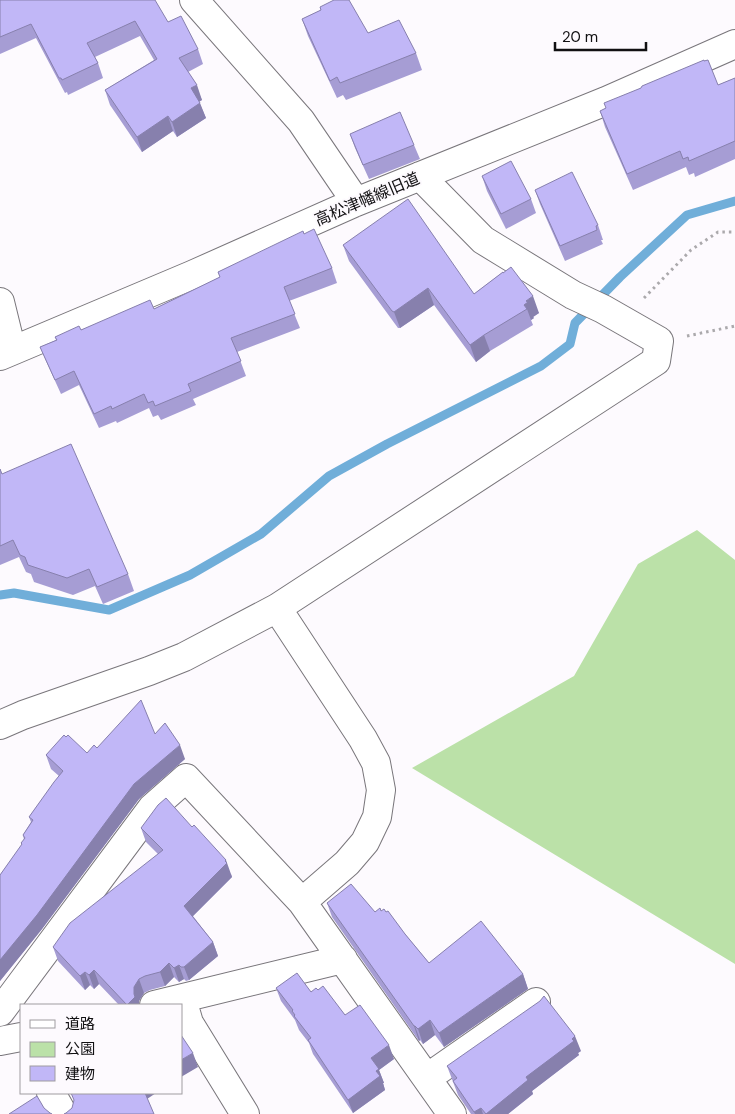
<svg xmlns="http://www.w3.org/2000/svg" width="735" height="1114" viewBox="0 0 735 1114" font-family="'DM Sans','Noto Sans JP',sans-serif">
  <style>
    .green { fill: #bbe1a8 }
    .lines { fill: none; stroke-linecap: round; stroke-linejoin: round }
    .stream { stroke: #70aed9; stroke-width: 9 }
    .minor-casing { stroke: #79767b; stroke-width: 30 }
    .path { stroke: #aba9ac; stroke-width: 3; stroke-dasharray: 2.5 4; stroke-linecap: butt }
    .minor { stroke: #fff; stroke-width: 28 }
    .wall { fill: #a69dd4 }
    .shaded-wall { fill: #8780ad }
    .building { fill: #c1b7f7; stroke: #8780ad }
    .labels { text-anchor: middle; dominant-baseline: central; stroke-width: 4; stroke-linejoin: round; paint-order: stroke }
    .street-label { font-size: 16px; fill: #111012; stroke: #fdfafe }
  </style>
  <rect width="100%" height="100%" fill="#fdfafe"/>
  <!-- green -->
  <path class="green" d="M697 530 735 560V964L412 768 574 676 638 564Z"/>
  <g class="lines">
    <!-- stream -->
    <path class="stream" d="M0 595 14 593 109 610 190 575 261 534 329 476 387 444 541 366 570 344 575 323 620 277 687 215 735 201"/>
    <!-- minor casing -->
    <g class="minor-casing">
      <path id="minor" d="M194 0 301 121 356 202
        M0 302 12 351
        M0 356 192 275 356 202 606 101 735 44
        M277 608 363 739 376 763 381 790 377 817 365 842 347 863 302 902
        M0 725 23 715 149 671 184 657 277 608 656 361 659 341 603 309 573 295 483 240 420 176
        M182 999 189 1023 245 1114
        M154 1005 343 959
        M0 1012 152 808 186 778 302 902 452 1114
        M0 1041 21 1037
        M427 1078 536 1002
        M51 1093 63 1114"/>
    </g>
    <!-- path -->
    <path class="path" d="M644 298 691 250 718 232H735
      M687 336 735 326"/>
    <!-- minor -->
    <use href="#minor" class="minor"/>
  </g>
  <!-- wall -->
  <path class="wall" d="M0 0 168 22 198 49 203 64 188 72 202 100 199 102 206 118 177 137 173 131 142 152 110 105 105 90 154 60 140 36 95 57 98 63 103 78 68 95 67 92 65 93 36 38 0 54Z
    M320 7 368 33 416 53 422 70 346 100 343 95 337 98 308 36 302 19 321 10Z
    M735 78V159L695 177 694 173 689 175 686 167 633 190 605 127 600 111 606 108 641 88 718 85Z
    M350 134 414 145 420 159 369 179 355 148Z
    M482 176 531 199 536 213 506 229 487 191Z
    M535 190 598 225 603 240H601L603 244 565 261 540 204Z
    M304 234 332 268 337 283 289 301 300 328 237 352 246 376 193 399 196 405 161 420 158 415 153 417 149 408 117 423 116 421 99 428 79 385 61 394 46 361 40 347 56 340 55 337 154 309 220 277 218 272Z
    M343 245 474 294 503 272 539 313 533 317 534 318 531 320 533 325 490 351 476 362 434 305 400 328H398L349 261Z
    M0 469 2 474 128 574 134 591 103 604 95 586 73 595 34 582 31 574 26 572 19 557 0 565Z
    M155 734 185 759 139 799 42 929 0 981V875L22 845 21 843 24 840 23 835 31 822 29 817 59 776 51 769 46 755 87 753 97 748Z
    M141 828 231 874 232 877 193 916 213 942 218 956 189 980 186 981 184 979 179 982 174 977 165 986 150 990 144 993 139 1001V1005H119L99 984 94 989 90 985 85 990 58 961 53 947 158 854 146 842Z
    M327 903 375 912 381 911 405 934 429 963 523 974 528 989 444 1047 435 1035 423 1044 420 1040 419 1041 332 917Z
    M276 988 311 992 318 990 394 1059 379 1070 384 1083H383L385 1090 353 1113 313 1054 309 1043 299 1030 295 1020 281 1001Z
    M581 1051 578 1053 579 1055 532 1091 533 1094 508 1114H471L458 1095 447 1066Z"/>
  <!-- shaded-wall -->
  <path class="shaded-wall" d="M197 85 202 100 196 103 191 88Z
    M200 103 206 118 177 137 172 122Z
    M168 116 173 131 142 152 137 137Z
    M428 288 434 305 400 328 394 312Z
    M533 296 539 313 533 317 534 318 531 320 527 309 524 305 526 301Z
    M484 335 490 351 476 362 470 345Z
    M180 745 185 759 139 799 42 929 0 981V960L134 784Z
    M226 860 232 877 189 920 184 906Z
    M213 942 218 956 189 980 184 967Z
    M169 963 174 977 165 986 160 972Z
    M179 965 184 979 179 982 174 968Z
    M94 970 99 984 94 989 89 975Z
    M85 972 90 985 85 990 80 976Z
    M523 974 528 989 444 1047 439 1033Z
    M139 979 144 993 139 1001V1005H127L134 994V987Z
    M430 1020 435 1035 423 1044 418 1029Z
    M414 1026H415L420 1040 419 1041Z
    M575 1036 581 1051 578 1053 579 1055 532 1091 533 1094 508 1114H486L526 1077Z
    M389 1045 394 1059 379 1070 384 1083H383L385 1090 353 1113 348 1100 371 1058Z
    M193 1053 198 1067 181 1077V1060Z
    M145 1093H156L147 1099Z
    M481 1108 483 1114H475L474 1112Z"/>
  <!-- building -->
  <path class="building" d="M0 0H155L168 22 181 16 198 49 179 58 197 85 191 88 200 103 172 122 168 116 137 137 105 90 157 59 135 21 87 43 98 63 62 80 61 78H59L31 24 0 37Z
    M334 0H349L368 33 399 20 416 53 340 83 337 77 330 81 302 19 321 10 320 7Z
    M704 60V61L708 60 718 85 735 78V141L689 161 688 157 683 159 680 151 627 174 600 111 606 108 604 103 641 88 642 86Z
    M400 112 414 145 363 165 350 134Z
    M511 161 531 199 501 214 482 176Z
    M572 172 598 225 596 226 597 230 560 246 535 190Z
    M408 199 474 294 503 272V273L511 267 533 296 526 301 528 302 524 305 527 309 484 335 470 345 428 288 394 312 392 311 343 245Z
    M314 229 332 268 284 287 295 314 231 338 241 361 188 384 191 391 155 406 153 401 148 403 144 394 112 409 111 406 94 414 74 371 55 380 40 347 57 340 55 337 79 326 81 330 150 300 154 309 220 277 218 272 303 231 304 234Z
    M71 444 128 574 97 587 89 569 67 578 28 565 25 557 20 555 13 540 0 546V469L2 474Z
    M141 700 155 734 165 723 180 745 134 784 37 915 0 960V875L22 844 21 843 25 838 23 835 33 820 29 817 54 782 63 771 46 755 64 735 66 737 68 735 87 753 94 745 97 748Z
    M166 798 192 827 194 825 226 860 225 861 227 863 184 906 213 942 184 967H181L179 965 174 968 169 963 160 972 145 976 139 979 134 987V994L135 997 127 1005 94 970 89 975 85 972 80 976 53 947 70 923 163 850 141 828 158 805Z
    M351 884 375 912 380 908 381 911 384 909 386 912 388 911 405 934 429 963 481 921 523 974 439 1033 430 1020 418 1029 415 1026H414L327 903Z
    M297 973 311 992 316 988 318 990 323 986 345 1015 360 1005 389 1045 371 1058 379 1069 376 1071 380 1076 348 1100 308 1040 311 1038 294 1016 295 1015 292 1011 293 1010 276 988Z
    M544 996 575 1036 572 1039 574 1041 526 1077 528 1080 486 1114 481 1108 474 1112 453 1081 457 1078 447 1066 540 1001Z
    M181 1035 193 1053 181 1060Z
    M71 1093H145L154 1114H64L66 1113 72 1108 74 1100Z
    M37 1096 44 1108 50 1113 52 1114H9Z"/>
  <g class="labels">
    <!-- street labels -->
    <g class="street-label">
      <text transform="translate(367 199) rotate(-23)">高松津幡線旧道</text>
    </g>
  </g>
  <!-- legend -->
  <rect x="20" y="1004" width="162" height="90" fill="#fdfafe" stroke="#9f9ca0"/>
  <rect x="30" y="1020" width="25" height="8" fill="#ffffff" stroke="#9f9ca0"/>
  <text x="65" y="1029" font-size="15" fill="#111012">道路</text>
  <rect x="30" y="1042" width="25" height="15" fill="#bbe1a8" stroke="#9f9ca0"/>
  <text x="65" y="1054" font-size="15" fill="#111012">公園</text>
  <rect x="30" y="1066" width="25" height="15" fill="#c1b7f7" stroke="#9f9ca0"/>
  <text x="65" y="1079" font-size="15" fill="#111012">建物</text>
  <!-- scale -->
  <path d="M555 42v8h91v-8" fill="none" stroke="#111012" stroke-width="2.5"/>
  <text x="562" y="42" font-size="15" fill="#111012" stroke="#fdfafe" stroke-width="4" paint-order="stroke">20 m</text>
</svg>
